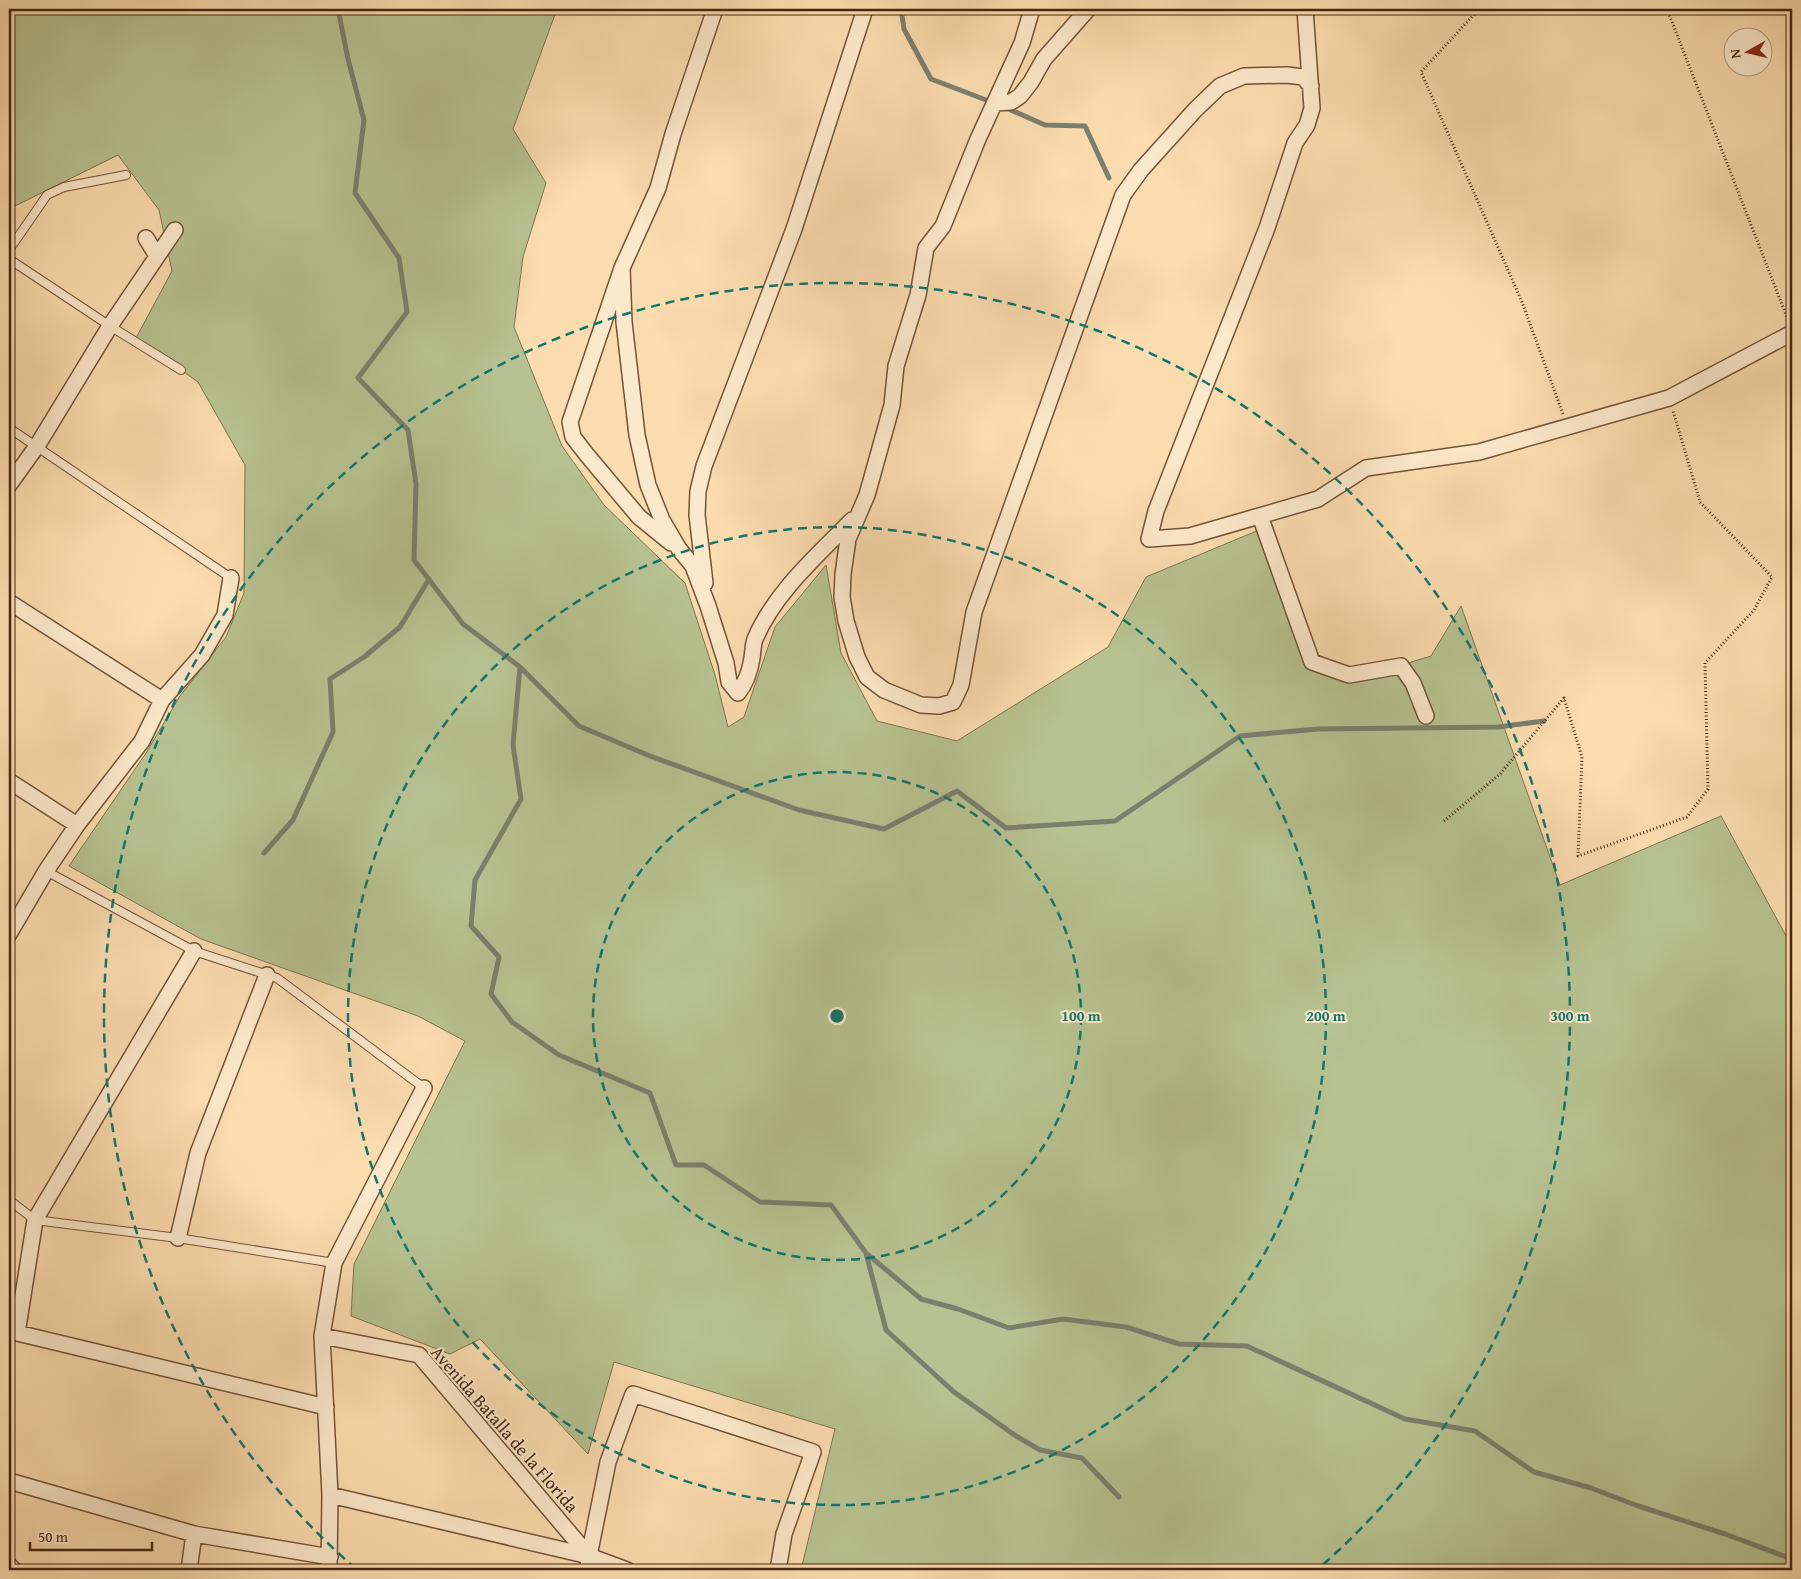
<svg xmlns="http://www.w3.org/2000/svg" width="1801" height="1579" viewBox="0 0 1801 1579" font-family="'Gentium Book Plus',serif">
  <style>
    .green { fill: #b7c290; stroke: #7e7450 }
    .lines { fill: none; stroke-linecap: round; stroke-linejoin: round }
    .stream { stroke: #7b806e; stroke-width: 5 }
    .lane-casing { stroke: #735438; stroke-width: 10 }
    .street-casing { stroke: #735438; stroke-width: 18 }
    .path { stroke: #462711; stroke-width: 3; stroke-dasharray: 1 2.5; stroke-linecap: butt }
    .lane { stroke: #fce8ca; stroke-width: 8 }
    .street { stroke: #fce8ca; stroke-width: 15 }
    .ring { fill: none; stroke: #0f766e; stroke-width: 2.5; stroke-dasharray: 9 6 }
    .labels { text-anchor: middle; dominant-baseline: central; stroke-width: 4; stroke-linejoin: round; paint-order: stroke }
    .street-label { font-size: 18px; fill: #462711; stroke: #fce8ca }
    .centre { fill: #0f766e; stroke: #fce8ca; stroke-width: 2.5 }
    .ring-label { font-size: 15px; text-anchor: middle; font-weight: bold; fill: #0f766e; stroke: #fce8ca; stroke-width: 4; stroke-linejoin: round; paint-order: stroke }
  </style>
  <rect width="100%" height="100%" fill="#fbdcae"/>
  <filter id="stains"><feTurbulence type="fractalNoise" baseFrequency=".004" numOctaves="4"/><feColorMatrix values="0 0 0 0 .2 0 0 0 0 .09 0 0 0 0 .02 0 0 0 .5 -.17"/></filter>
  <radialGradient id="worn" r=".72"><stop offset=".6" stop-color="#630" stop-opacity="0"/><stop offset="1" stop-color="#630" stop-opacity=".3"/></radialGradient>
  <!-- green -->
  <path class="green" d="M9 9H557L513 129 546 183 523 257 514 327 562 446 604 505 685 583 715 675 728 727 744 717 775 627 826 565 841 653 877 721 957 741 1108 647 1146 577 1259 530 1311 656 1365 676 1431 656 1461 606 1560 885 1721 816 1792 947V1570H801L835 1429 614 1362 588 1454 480 1339 450 1354 351 1316 354 1264 465 1041 418 1016 201 939 69 866 146 753 180 696 226 637 244 593 245 465 198 382 136 338 172 271 159 210 118 155 13 207 9 214Z"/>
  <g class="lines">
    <!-- stream -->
    <path class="stream" d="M338 9 348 59 364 120 355 193 399 258 407 312 358 378 408 430 416 484 414 560 463 624 520 667 579 726 650 756 799 810 884 829 957 791 1006 828 1115 821 1240 736 1318 729 1498 727 1544 721
      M901 9 904 29 931 79 994 103
      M1004 107 1045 125 1085 126 1109 178
      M520 667 513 745 521 799 475 880 471 926 499 957 491 994 512 1022 559 1055 650 1093 676 1165H704L760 1202 831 1205 866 1253 921 1299 958 1309 1009 1328 1063 1319 1126 1327 1179 1344 1247 1346 1405 1419 1475 1431 1534 1472 1591 1488 1638 1506 1725 1534 1792 1559
      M264 853 293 820 333 732 330 679 364 657 400 627 429 579
      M866 1253 886 1330 954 1392 1016 1436 1040 1450 1082 1458 1119 1497"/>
    <!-- lane casing -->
    <g class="lane-casing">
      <path id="lane" d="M9 250 47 195 64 187 126 175
        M9 259 110 326 181 370
        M9 428 231 578
        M46 871 194 951 277 978 424 1088
        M9 1200 35 1220 178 1238 334 1263"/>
    </g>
    <!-- street casing -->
    <g class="street-casing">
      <path id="street" d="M1032 9 1022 43 978 139 943 226 926 248 918 295 896 366 892 405 867 495 848 539 843 574 842 597 846 621 857 657 867 677 884 690 921 705 939 706 953 702 961 685 974 612 1123 195 1141 170 1195 110 1220 86 1244 76 1287 75 1303 77 1311 86
        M1305 9 1312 108 1307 125 1295 143 1267 228 1156 511 1149 539 1190 536 1318 499 1366 468 1479 452 1669 398 1792 333
        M995 103 1011 102 1020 96 1031 82 1044 59 1088 9
        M146 238 157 256
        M622 268 624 322 637 435 648 485 662 520 679 549 693 566 708 606 726 663 729 682 738 693C746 683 750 671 752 658 753 652 753 644 755 639 775 592 817 556 852 520
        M9 485 37 446 110 326 175 230
        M1260 516 1312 662 1349 675 1401 666 1413 683 1426 716
        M671 543 639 517 587 455 573 437 570 422 622 268 658 188 673 134 715 9
        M705 583 697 515 698 491 704 466 794 229 865 9
        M9 602 162 700
        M9 781 77 825
        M9 934 46 871 77 825 142 741 162 700 202 655 225 615 231 578
        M178 1238 198 1153 267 975
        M9 1331 326 1407
        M17 1333 35 1220 194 951
        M322 1336 419 1355 589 1556
        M9 1481 194 1534 330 1557
        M330 1495 589 1556 627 1570
        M9 1565 14 1570
        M189 1570 194 1534
        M329 1570 330 1495 322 1336 334 1263 424 1088
        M588 1570 589 1556 608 1462 633 1394 813 1452 784 1534 778 1570"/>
    </g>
    <!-- path -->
    <path class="path" d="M1479 9 1421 72 1522 302 1563 414
      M1667 9 1788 320
      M1444 821 1500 774 1564 698 1582 757 1578 856 1687 817 1708 789 1705 663 1754 610 1772 577 1700 502 1673 411"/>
    <!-- lane -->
    <use href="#lane" class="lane"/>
    <!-- street -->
    <use href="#street" class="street"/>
  </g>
  <!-- distance rings -->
  <g class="ring">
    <circle cx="837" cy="1016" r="244"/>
    <circle cx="837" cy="1016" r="489"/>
    <path d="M356 1569A733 733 0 1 1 1318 1569"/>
  </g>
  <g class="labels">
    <!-- street labels -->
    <g class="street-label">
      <text transform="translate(505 1429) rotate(49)">Avenida Batalla de la Florida</text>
    </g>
  </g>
  <circle cx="837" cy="1016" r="8" class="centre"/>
  <g class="ring-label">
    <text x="1081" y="1021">100 m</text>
    <text x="1326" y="1021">200 m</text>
    <text x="1570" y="1021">300 m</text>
  </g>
  <!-- margin -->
  <rect width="1801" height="1579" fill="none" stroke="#fbdcae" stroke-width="30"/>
  <rect x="10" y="10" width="1781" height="1559" fill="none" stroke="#462711" stroke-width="2.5"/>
  <rect x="15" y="15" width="1771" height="1549" fill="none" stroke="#462711"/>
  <!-- north arrow -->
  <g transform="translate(1748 52) rotate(262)"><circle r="24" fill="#fce8ca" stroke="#b39b80"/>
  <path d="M0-4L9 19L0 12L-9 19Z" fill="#8f2418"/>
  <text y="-8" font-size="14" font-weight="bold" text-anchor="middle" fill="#462711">N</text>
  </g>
  <!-- scale -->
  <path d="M30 1542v8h122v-8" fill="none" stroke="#462711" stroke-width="2.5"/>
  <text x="38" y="1542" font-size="15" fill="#462711" stroke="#fce8ca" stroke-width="4" paint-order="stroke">50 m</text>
  <rect width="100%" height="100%" filter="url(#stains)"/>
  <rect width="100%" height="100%" fill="url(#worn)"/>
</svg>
